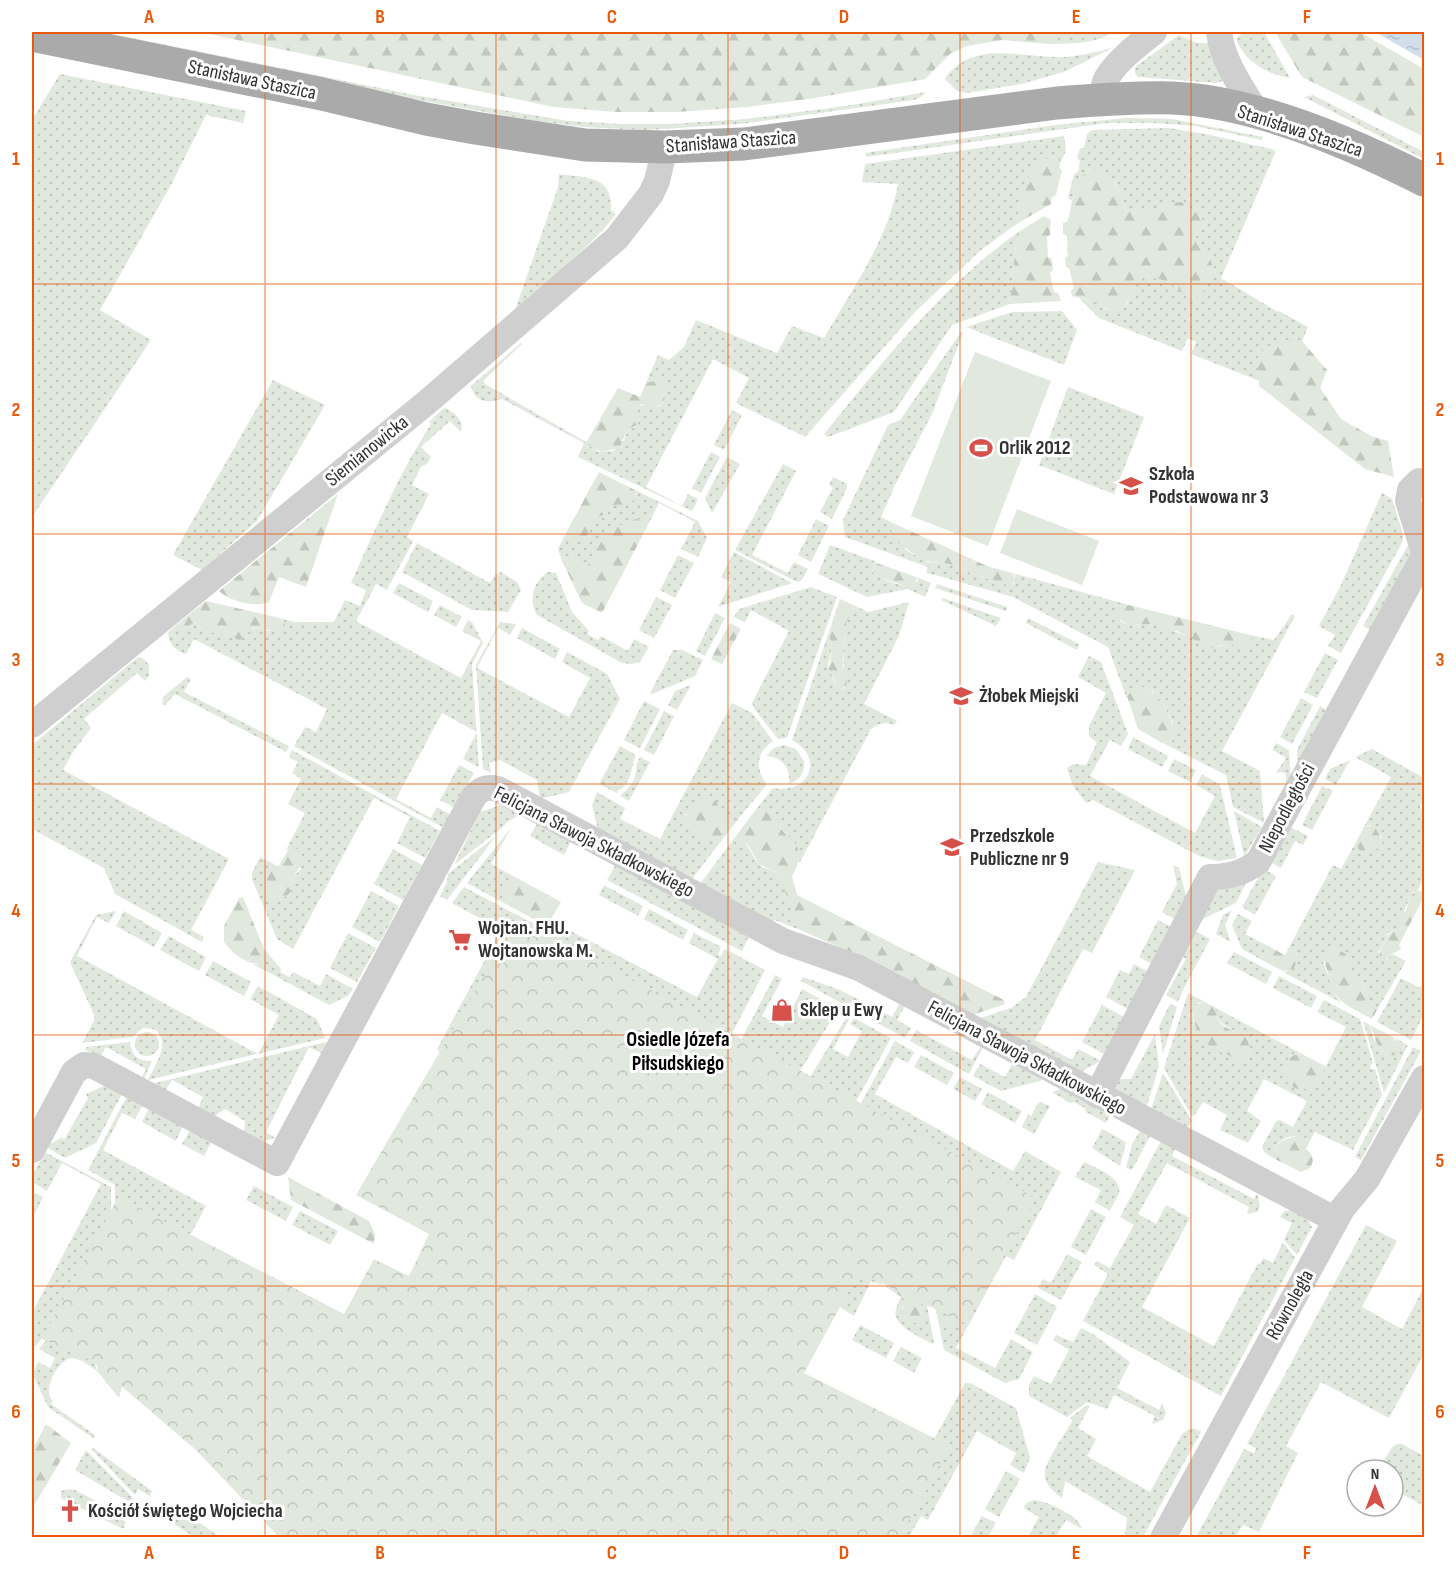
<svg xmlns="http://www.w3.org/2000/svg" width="1456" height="1569" viewBox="0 0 1456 1569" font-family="'Sofia Sans Condensed',sans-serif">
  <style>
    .grass { fill: url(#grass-dots) }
    .forest { fill: url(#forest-firs) }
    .park { fill: url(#park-crowns) }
    .pitch { fill: #e1e8dd }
    .water { fill: url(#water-ripples) }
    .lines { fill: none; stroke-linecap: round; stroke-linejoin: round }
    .minor { stroke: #cfcfcf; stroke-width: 26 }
    .primary { stroke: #aaa; stroke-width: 33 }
    .grid { fill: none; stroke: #e8590c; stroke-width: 1.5; stroke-opacity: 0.55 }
    .labels { text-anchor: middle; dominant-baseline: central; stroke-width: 6; stroke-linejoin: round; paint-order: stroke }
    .street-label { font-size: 20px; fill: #323232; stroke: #fff }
    .poi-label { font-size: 20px; font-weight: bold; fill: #323232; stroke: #fff; text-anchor: start }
    .neighbourhood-label { font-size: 21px; font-weight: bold; fill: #000; stroke: #fff }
    .neatline { fill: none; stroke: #e8590c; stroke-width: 2 }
    .grid-label { font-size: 20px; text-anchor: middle; font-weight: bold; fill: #e8590c }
  </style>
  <defs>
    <pattern id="grass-dots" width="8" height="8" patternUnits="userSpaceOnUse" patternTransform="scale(1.5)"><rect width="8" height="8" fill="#e1e8dd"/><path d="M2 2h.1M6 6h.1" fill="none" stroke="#c2c7be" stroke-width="1.8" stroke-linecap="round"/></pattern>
    <pattern id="forest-firs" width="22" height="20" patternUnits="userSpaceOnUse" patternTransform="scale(1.5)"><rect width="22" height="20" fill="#e1e8dd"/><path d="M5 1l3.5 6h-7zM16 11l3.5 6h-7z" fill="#c2c7be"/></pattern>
    <pattern id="park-crowns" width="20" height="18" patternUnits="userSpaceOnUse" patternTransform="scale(1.5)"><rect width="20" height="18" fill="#e1e8dd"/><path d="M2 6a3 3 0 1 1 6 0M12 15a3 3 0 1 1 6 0" fill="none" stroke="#c2c7be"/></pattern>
    <pattern id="water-ripples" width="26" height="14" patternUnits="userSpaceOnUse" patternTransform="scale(1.5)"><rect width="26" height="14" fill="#d1deeb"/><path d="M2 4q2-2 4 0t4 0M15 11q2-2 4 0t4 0" fill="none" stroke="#b4bfca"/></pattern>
  </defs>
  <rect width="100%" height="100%" fill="#fff"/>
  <!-- grass -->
  <path class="grass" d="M77 32H103L414 95 568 121 623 124H671L746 119 852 105 926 92 921 97 914 100 740 124 646 130 583 127 529 120 363 90Z
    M1054 32H1113C1096 45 1068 43 1048 44Z
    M1243 32H1264L1290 78C1268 75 1244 61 1236 39Z
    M1179 35 1197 43H1211L1226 77 1222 81 1217 83 1138 77 1135 74V67Z
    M1114 47 1064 72 1021 84 967 93 957 91 945 79C969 41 1017 56 1054 57 1074 58 1094 53 1114 47Z
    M60 74 246 111 243 123 206 115 172 183 100 310 151 340 32 517V120Z
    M1313 95 1424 152V159L1304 97Z
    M1126 118 1172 119 1263 137 1262 140 1195 126 1154 123H1107L866 157 865 153 1055 125Z
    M1168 128 1206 134 1275 150V153L1221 278 1278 312 1279 311 1308 327 1302 341 1288 340 1257 365 1260 381 1191 354 1196 342 1188 338 1182 351 1099 318 1079 298 1095 302 1107 310 1127 305C1131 292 1134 283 1146 276 1160 279 1175 282 1183 294L1197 297 1210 259C1203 253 1196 247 1195 238L1204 225 1166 204 1148 212H1127L1115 182 1075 186 1072 201 1068 198 1074 174 1078 172 1080 161 1077 158 1080 148H1084L1087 134 1092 130Z
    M1064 136C1065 147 1069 149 1061 160L1051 156 1019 205 1018 223 981 250 915 312 805 437 736 403 749 378 713 359 646 487 682 506 688 494 698 499 692 511 578 457 584 443 502 399C488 404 474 402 471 386L521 343 522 344 483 381 485 384 586 442 589 438V444L598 452 613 451 624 440 627 431 635 427 638 415 636 409 638 405 657 407 664 402 658 380 646 383 658 355 669 360 684 347 696 320 777 353 792 326 824 338C852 289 888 240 898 184L862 182 865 164Z
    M559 174C586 178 613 175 611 210L616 214 604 229 522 309 514 313 558 187Z
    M1017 233 1010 304 952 325 894 412 828 437 824 434C883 362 941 287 1017 233Z
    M1062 311 1077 330 1064 365 966 327 1012 312Z
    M961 332 963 333 932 414 895 485 881 517 895 524H893L906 550 922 559 927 562 950 564 975 575 1008 585 1014 584 1015 576 1012 573 1129 605 1125 606 1120 621C1135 630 1144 621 1157 625 1177 632 1198 640 1219 647L1226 644 1251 642 1250 635 1274 640 1292 614 1295 616 1222 751 1260 771 1264 823 1233 807 1226 775 1159 741 1168 742 1173 723 1163 704 1156 697 1152 690 1128 693 1127 699 1108 647 1013 597 939 576 926 573 928 567 845 537 843 520 888 425 900 420Z
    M273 380 325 405 257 521 202 570 173 555Z
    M1068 387 1144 417 1114 494 1039 465Z
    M444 408C455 412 464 420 461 432L450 421 421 447 431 457 427 464 421 467 412 485 429 494 407 537 413 541 387 590 376 584 356 621 461 678 481 641 462 631 468 620 472 622 483 643 472 664 479 767 463 759 477 732 442 713 396 799 431 818 437 807 451 815 444 828 294 746 305 727 316 732 327 709 194 639 186 654C174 650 169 644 168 632L181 621 180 625 190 628 191 624 195 623C206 634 222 632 235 639 253 633 248 624 269 631L284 621 280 618 295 622H334L345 600 360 606 366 590 351 583C375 529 399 474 431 424L429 422Z
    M732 410 742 415 724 450 714 445Z
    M711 452 720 457 701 493 692 488Z
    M727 457 740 464 712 513 705 498Z
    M783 464 796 471 752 555 788 573 794 562 808 569 802 580 797 582 735 550Z
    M833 477 847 484V488L832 519 820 512 833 488 829 485Z
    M635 490 698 521 707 538 698 557 681 549 695 522 659 503 648 525 645 522 592 557 587 566 582 567 570 557 563 558 562 561 558 549 566 533 567 536H588L591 524 596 517 608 512 615 505 621 504 637 495Z
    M1382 493 1392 499 1403 534V541L1341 653 1328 646 1335 635 1319 626 1340 587Z
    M816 519 829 526 811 562 798 555Z
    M1412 538 1417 551 1375 633 1363 626Z
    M417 543 490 583 495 575 501 572 517 582 521 590 508 612 472 610 402 572Z
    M830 545 877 562H874L872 572C883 581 901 586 914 587L918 581 916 577 931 583 925 597 908 589 867 597 818 574Z
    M734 552 792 583 718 607 731 582 721 577Z
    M678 555 694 563 675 598 660 590Z
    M548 572 556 573 572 612 589 631 587 634 598 640 601 636 628 651 634 639 649 647 640 662 632 664 622 663 537 615C528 601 533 581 548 572Z
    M399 583 433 601 428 612 393 593Z
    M937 584 1007 607 1006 611 935 588Z
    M811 587 837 597 787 738 778 739 755 710 752 703 789 631 751 610 745 622 734 617 739 609Z
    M656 597 672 605 654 638 639 630Z
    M943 598 1001 618 996 626 941 600Z
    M909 602 899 636 864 704 897 721 894 725C886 721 879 723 871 729L799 864C797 838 779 825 759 810L754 812 773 788C810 795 825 757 792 740L829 632 832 648 828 665 834 682 842 689 845 688 843 649 847 626 846 623 854 609 851 604 868 612Z
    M440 605 462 617 456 627 434 615Z
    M715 613 725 618 705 656 696 651Z
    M1028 618 1079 644 1077 650 1026 623Z
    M500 622 516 624 510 635 498 628 477 668 569 717 590 678 562 662 567 652 607 674 620 699 569 792 540 799 537 780 500 760 489 763 491 773 483 769 476 665Z
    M522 628 560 649 555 659 517 638Z
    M673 650H682L703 660 695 676 652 694 650 693Z
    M1325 653 1338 660 1317 698 1304 692Z
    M1089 656 1101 662 1128 734 1121 746 1110 740 1090 776 1195 833 1215 796 1196 785 1202 774 1220 785 1237 858 1217 861 1199 856 1093 800 1086 803 1073 786 1067 768 1073 764 1086 765 1097 743 1089 736V726L1106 693 1078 677Z
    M138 657 144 659 149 665V676L145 681 137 673 84 719 91 728 73 752 63 770 229 859 191 930 204 937 202 942 115 894 104 868 32 829V745Z
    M187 677 191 679 184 692 289 746 286 752 175 694 165 705 162 704 163 697Z
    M691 685 677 710 668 705 675 691Z
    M1301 698 1313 705 1292 744 1280 737Z
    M644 701 660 709 640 748 624 740Z
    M732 703 752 713 773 741C757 751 754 769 767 784L739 818 732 821 725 820 722 817 696 806 685 815V824L708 840 725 836 689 883 599 834 592 805 597 792 625 808 620 819 660 839Z
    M1320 706 1332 713 1298 776 1297 750Z
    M664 711 674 716 654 755 644 750Z
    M1133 737 1168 756 1162 767 1128 749Z
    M1276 743 1289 750 1291 781 1286 786V774L1281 772 1276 773 1286 758 1273 750Z
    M783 745 796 749 804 761C805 772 800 780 789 784 791 768 782 757 766 756L774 748Z
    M620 746 636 755C630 767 633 784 618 790L617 793 599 784Z
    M1372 749 1424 778V798L1420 807 1424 812V861L1422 864 1424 877 1418 890 1413 892C1406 904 1403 917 1396 930L1388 933 1379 952V955L1387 960 1392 954 1406 961 1377 1010 1368 998 1362 982 1349 969 1346 954 1336 948 1323 962 1336 996 1342 1003 1283 972 1287 971 1297 954 1292 950 1287 951 1333 865 1341 869 1355 844 1366 854 1375 849 1382 837 1370 825H1365L1391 777 1355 757Z
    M292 750 440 831 425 858 397 843 410 817 374 798 293 949 277 939 252 879V873L260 857 274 864H272L264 886 293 884 294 876 301 869 289 848 286 850 305 813 288 804 301 779 292 773 298 762 289 757Z
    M640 757 650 762 629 801 620 796C626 790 633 785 635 776 638 767 634 768 640 757Z
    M1174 759 1196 770 1190 782 1168 771Z
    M1350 760 1336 785 1325 779 1330 769Z
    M459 765 474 773 455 808 440 800Z
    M1322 786 1333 791 1312 830 1302 825Z
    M504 804 522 814 507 822 503 827 454 865 480 812Z
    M1234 811 1262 827 1245 855H1244Z
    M538 822 571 841 564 855 530 836Z
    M1290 827 1308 836 1303 845 1295 841 1281 868 1267 860Z
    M511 828 491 864 517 878 510 883 503 899 504 903 467 883Z
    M496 836 447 900 440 896 447 882 448 874Z
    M736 836C750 843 750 855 760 865 764 870 772 868 776 873 790 888 788 915 805 932L775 920 769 924 697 888Z
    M393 849 422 865 403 900 374 884Z
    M1098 862 1135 870 1092 953 1083 949 1035 1040 1072 1060 1078 1049 1101 1061 1077 1074 971 1021 1011 1008 1026 997Z
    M616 864 749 936 742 951 607 880Z
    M1173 865 1179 868 1186 896 1177 920 1162 912 1177 884Z
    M1263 869 1276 876 1255 915 1242 907Z
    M1250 875 1236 903 1201 920 1216 891Z
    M604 885 643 906 638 916 599 895Z
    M464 887 542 928 545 933 450 1054 439 1052 437 1049 501 930 452 903Z
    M371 891 399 906 380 942 352 927Z
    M649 909 688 930 683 940 644 919Z
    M1232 910 1225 925 1231 942 1216 934 1223 915Z
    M116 911 109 923 97 917 77 956 258 1054 279 1015 250 999 258 986 317 1019 325 1038 148 1080C155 1064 173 1042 154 1029L142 1028 132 1037 82 1043 94 1021V1015L70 962 96 915Z
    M124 911 162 933 154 947 116 926Z
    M1238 914 1252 921 1245 934 1274 949 1266 951 1262 956 1264 961 1242 949 1232 925Z
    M1158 920 1172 927 1152 964 1139 957Z
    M561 926 697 997 718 959 689 943 694 933 721 947 718 955 721 956 725 949 765 970 684 1126 551 943Z
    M1189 932 1199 933 1210 939 1183 990 1178 1002 1166 995 1186 959 1178 954Z
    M348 933 376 948 357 982 330 968Z
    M169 936 206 957 199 971 160 950Z
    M265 950 281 969 280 972 290 977 293 972 320 986 326 974 353 989 348 996 329 1005 253 964H257L266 954Z
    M1234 952 1272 972 1266 984 1227 963Z
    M213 961 251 982 244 996 205 975Z
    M1134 964 1149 972 1128 1009 1106 997 1120 970 1129 974Z
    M775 975 782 979 762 1016 783 1027 802 989 838 1009 731 1184 741 1040Z
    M1279 976 1317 996 1311 1008 1273 988Z
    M803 977 840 990 892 1017 900 1003 905 1006 897 1020 911 1028 905 1038 801 981Z
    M1401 978 1420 988 1424 980V1014L1411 1040 1377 1022Z
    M1188 993 1205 1002 1198 1003C1197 1006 1194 1008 1193 1011 1189 1032 1220 1056 1237 1058 1241 1059 1247 1057 1251 1056L1248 1040 1224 1025 1218 1019 1214 1007 1300 1053 1295 1054 1323 1068 1321 1064 1326 1066 1346 1027 1317 1012 1324 1000 1360 1019 1373 1063 1370 1065 1371 1069H1375L1382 1095 1353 1150 1315 1132 1310 1141C1299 1132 1282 1136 1275 1148V1159L1265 1153 1262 1147 1276 1121 1280 1120 1293 1127 1307 1101 1264 1079 1247 1111 1261 1121 1248 1143 1220 1130 1227 1115 1203 1102 1195 1115 1192 1116 1164 1068Z
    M1170 1004 1177 1007 1163 1054 1159 1026Z
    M1102 1005 1124 1017 1104 1054 1082 1042Z
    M848 1015 851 1016 833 1049 848 1057 862 1031 850 1024 854 1018 891 1038 854 1105 897 1253 881 1285 871 1281 854 1316 841 1308 839 1304 791 1108Z
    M1363 1021 1370 1025 1373 1038 1383 1052 1397 1040 1393 1037 1408 1045 1384 1093Z
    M916 1030 972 1060 981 1046 983 1047 969 1074 910 1041Z
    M135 1044a12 12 0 1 1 24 0a12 12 0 1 1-24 0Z
    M1155 1034 1159 1066 1147 1106 1109 1087 1116 1079H1131Z
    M895 1041 914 1052 908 1063 896 1057 875 1094 1013 1171 1025 1151 1061 1172 1014 1260 1006 1256 956 1348 995 1368 1011 1339 1033 1352 1019 1379 1005 1383 944 1350 939 1325 944 1329 860 1105Z
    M130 1042C131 1055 138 1062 152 1061L143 1081H140L146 1069 106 1047 100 1057 85 1050 87 1047Z
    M326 1042 327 1045 323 1054 309 1047 266 1132 275 1138 253 1144 244 1133 245 1121 225 1109 213 1117 197 1111 203 1097 172 1080 162 1096 143 1086Z
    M1413 1047 1421 1051 1361 1160 1355 1157Z
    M921 1055 954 1073 947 1085 914 1067Z
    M1013 1063 1043 1080 1001 1091 973 1076 980 1064 1005 1077Z
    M1163 1073 1192 1121 1184 1134 1151 1110Z
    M960 1077 982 1089 975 1101 953 1089Z
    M106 1085 122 1094 96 1143 65 1158 46 1147 62 1137 64 1140 88 1098 86 1094Z
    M1061 1089 1110 1115 1106 1123 1086 1112 1085 1108 1074 1102 1070 1103 1052 1092Z
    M988 1092 1022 1111 1015 1123 981 1104Z
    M127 1096 143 1105 135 1119 122 1113 103 1150 206 1206 192 1232 186 1238 115 1260V1185L88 1170Z
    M1041 1102 1050 1106 1034 1134 1022 1127 1028 1114 1031 1116 1038 1103Z
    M149 1108 183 1126 176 1141 142 1122Z
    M1102 1129 1126 1142 1120 1166 1092 1148Z
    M190 1130 212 1141 204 1156 182 1144Z
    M1140 1131 1150 1136 1132 1170 1126 1168 1132 1144Z
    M1161 1141 1175 1149 1172 1156 1254 1199 1257 1193 1260 1206 1257 1212 1247 1214 1249 1207 1167 1163 1138 1214 1156 1224 1166 1205 1190 1218 1142 1307 1214 1346 1258 1263 1260 1264 1263 1258 1273 1263 1283 1242 1295 1258 1221 1396 1083 1321 1108 1274 1094 1265 1097 1261 1110 1268 1134 1225 1120 1217Z
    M45 1152 111 1187V1260L87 1281 35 1347 32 1345V1313L101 1184 62 1163 47 1191 32 1182V1176Z
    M1084 1162C1094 1167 1123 1178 1119 1193 1117 1199 1112 1205 1110 1211L1095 1202 1101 1190 1075 1177Z
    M254 1186 293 1207 286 1221 246 1200Z
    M32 1191 43 1197 32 1219Z
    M1091 1209 1106 1217 1086 1255 1071 1247Z
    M1295 1210 1306 1216 1312 1227 1297 1255 1284 1240 1292 1223 1280 1217 1284 1211Z
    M300 1211 338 1231 330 1245 292 1225Z
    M1366 1225 1397 1241 1362 1307 1402 1329 1424 1287V1354L1389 1418 1321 1382 1286 1446 1298 1453 1259 1532 1243 1525 1235 1537H1196L1244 1449 1254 1453 1256 1448 1247 1444Z
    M917 1254 934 1342 932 1344C921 1337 891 1326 896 1309 897 1304 900 1300 902 1295L905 1301 902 1309 923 1314 920 1309 923 1299Z
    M1067 1254 1082 1262 1061 1300 1038 1288 1043 1279 1051 1283Z
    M89 1285 99 1351 95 1365 98 1372C91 1367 82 1359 73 1358 61 1356 40 1390 53 1401L51 1404 95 1435 93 1438 48 1407 34 1377 32 1375 38 1362 50 1368 55 1358 39 1349Z
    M1035 1294 1057 1307 1037 1345 1014 1333Z
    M860 1325 894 1343 886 1358 852 1340Z
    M1081 1328 1093 1334 1130 1362 1117 1388 1159 1410 1162 1403 1166 1413 1163 1420 1152 1424 1155 1416 1114 1395 1107 1409 1087 1402 1067 1417 1029 1396V1385L1034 1376 1051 1384 1069 1350 1053 1340 1056 1335 1073 1342Z
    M901 1347 922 1358 914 1373 893 1361Z
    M965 1383H970L1016 1408 1030 1458 1024 1473 1010 1465 1016 1453 977 1431 928 1520 921 1516 909 1537 875 1538 901 1499Z
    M1087 1405 1090 1406 1078 1428 1096 1439 1087 1456 1150 1492 1182 1434C1188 1429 1194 1426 1201 1432L1143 1537H1129L1125 1535 1127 1518 1065 1481 1062 1498C1053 1492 1043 1483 1045 1471 1047 1459 1066 1432 1073 1420L1070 1418Z
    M1397 1444H1402L1424 1456V1506L1393 1489V1470H1378L1392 1447Z
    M93 1448 152 1491 150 1496 138 1489 135 1495 92 1450Z
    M86 1450 133 1498 131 1503 75 1470Z
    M1006 1471 1020 1479 999 1517 985 1509Z
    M69 1489 75 1490 125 1516 123 1520 126 1522 123 1529 61 1498V1491Z
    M1035 1500C1048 1502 1079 1515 1082 1529L1066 1520 1056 1537H1028L1039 1517 1025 1509 1024 1506 1028 1502Z
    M178 1508 220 1537H194L171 1522Z
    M982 1516 996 1523 988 1537H970Z"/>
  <!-- forest -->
  <path class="forest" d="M199 32H1054L1048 44 1002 40 967 46 950 54 925 79 815 98 747 107 677 112H616L554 107Z
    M1275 32H1360L1424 69V137L1302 77Z
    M1051 156 1061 160 1059 168 1062 170 1056 195 1052 197 1051 204 1018 223C1019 193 1024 171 1051 156Z
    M1098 169C1117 177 1119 194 1127 212H1148L1166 204 1181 202 1201 214 1204 225 1195 238C1197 248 1203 251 1209 258 1218 270 1206 290 1197 298L1183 294C1175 282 1160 279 1146 276 1131 285 1131 300 1121 313L1115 314 1095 302 1072 296 1071 291 1074 288 1069 268 1066 267 1065 258 1068 256 1067 236 1063 234V223L1068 221 1075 186 1081 176Z
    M1044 216 1051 220 1050 235 1047 237 1048 257 1052 259 1053 270 1050 273 1054 292 1058 293 1061 301 1010 304 1017 233Z
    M1288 340 1302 341 1327 370 1320 388 1341 419 1371 436 1388 441 1394 477 1365 469 1259 386C1260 379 1257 373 1257 366 1257 348 1273 343 1288 340Z
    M658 380 661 381 665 387 664 402 654 408 641 404 637 407 639 418 638 424 627 431 619 448 601 452 589 446V438L618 388 640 397 646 383Z
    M599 472 635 490 637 498 629 504 615 505 607 514 596 517 586 539C577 544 569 542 566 533Z
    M338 494 306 587 279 577 269 602C255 608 229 601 219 591Z
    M637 519H642L648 525 602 613 582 603 562 561 563 558 570 557 582 567 587 566C590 561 591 557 594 552 605 536 617 523 637 519Z
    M893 524H895L987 566 1012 573 1014 576 1015 581 1012 585H1008L975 575 950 564 924 561 897 542 891 531Z
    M874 562 916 577 917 586 912 588 881 578 872 572Z
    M840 599 851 604 854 609 846 623 848 631 845 636 843 649V667L848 675 846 686 842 689 836 685 829 669 832 648 829 632Z
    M206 601 280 618 285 624 284 627 275 631 254 628 240 640 206 631 195 623 191 624 189 630 183 632 180 627 181 621Z
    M1129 605 1250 635 1252 639 1250 645C1236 652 1236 643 1226 644 1221 645 1216 648 1211 648L1177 631 1167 630 1152 624 1130 625 1118 619C1116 611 1122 606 1129 605Z
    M730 623 741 629 722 664 711 659Z
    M1141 687 1149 688 1163 704 1176 731 1172 742 1159 741 1138 729 1127 696 1132 690Z
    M709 796C721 801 717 812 725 820L732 821 739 818 725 836 708 840 686 827 684 819 688 812Z
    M759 810C773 812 775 822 783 831 786 835 790 837 793 841 803 851 798 866 792 876L797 895 1004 1000 1005 1004 969 1016 865 959 805 932 796 924 782 882 776 872 759 864 748 845 736 836 754 812Z
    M1365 825 1375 827 1383 842 1382 846 1367 854 1361 852 1355 844Z
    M289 848 298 849C308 863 300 865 294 876 294 878 293 884 293 886 290 897 280 901 270 899L264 890 267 868 272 864 279 866Z
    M517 878 561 902 548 924H543L504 903 502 899 510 883Z
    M1416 890 1424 892V897L1399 945 1401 949 1392 954 1385 961H1381L1379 955C1383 944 1385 934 1396 930L1401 915 1406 911 1410 897Z
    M243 897 266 954C260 976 232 954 224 942V926L239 898Z
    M1331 948H1336L1346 954 1349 969 1362 982 1368 998 1377 1010 1372 1019C1356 1010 1338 1004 1331 986 1328 980 1329 973 1326 967 1324 961 1322 960 1323 953Z
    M1274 949 1284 955 1290 950 1295 951 1298 959 1294 968 1283 971 1264 961 1262 956 1266 951Z
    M1205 1002 1214 1007C1216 1011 1217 1017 1219 1021 1225 1030 1240 1032 1248 1040L1251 1056 1248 1062 1241 1063C1234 1056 1225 1055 1216 1050 1202 1043 1188 1020 1195 1005Z
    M1370 1025 1393 1037 1400 1047 1397 1054 1390 1056C1375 1048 1376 1038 1370 1025Z
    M1300 1053 1321 1064 1324 1072C1320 1083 1312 1088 1301 1090 1277 1083 1275 1060 1300 1053Z
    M1300 1135 1310 1141 1306 1149C1313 1154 1315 1160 1310 1168L1301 1172 1275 1159C1271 1141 1287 1139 1300 1135Z
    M288 1177 369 1221 375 1234 374 1244 291 1200Z
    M890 1279 923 1299 920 1307 923 1317 921 1322 910 1324 903 1320C899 1312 906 1306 903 1298L886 1287Z
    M930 1286 955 1316C953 1323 951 1330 942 1328L939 1325Z
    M96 1360 126 1372 119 1398 98 1372Z
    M46 1424 71 1443 32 1509V1450Z"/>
  <!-- park -->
  <path class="park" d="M518 918 1036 1198 966 1324 859 1272 804 1373 950 1446 900 1537H279L196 1450 92 1361 42 1339 118 1197 344 1314 374 1259 409 1276 429 1234 356 1195Z"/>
  <!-- pitch -->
  <path class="pitch" d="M975 352 1051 381 988 546 911 516Z
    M1017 509 1099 541 1082 585 1000 553Z"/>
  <!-- water -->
  <path class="water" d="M1375 32H1424V60Z"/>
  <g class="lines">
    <!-- minor -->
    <path class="minor" d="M1219 32C1223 63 1242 88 1258 114
      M1103 100C1103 92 1103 82 1108 76 1119 59 1139 44 1154 32
      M1424 482 1419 481 1410 490 1408 501 1424 552
      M32 725 426 403 617 238 651 194 657 181 665 147
      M1097 1095 1210 877C1229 877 1243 873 1258 862L1424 556
      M32 1150 74 1072 84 1065 94 1066 277 1163 473 798C480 789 486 786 498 789L783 941 859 968 1336 1220
      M1163 1538 1342 1209 1367 1179 1424 1078"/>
    <!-- primary -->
    <path class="primary" d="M32 35 322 94 426 119 475 128 585 145 665 147 744 144 1057 103C1095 100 1134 97 1172 98 1253 101 1353 144 1424 180"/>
  </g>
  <!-- grid -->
  <path class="grid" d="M265 32V1538M496 32V1538M728 32V1538M960 32V1538M1191 32V1538M32 284H1424M32 534H1424M32 784H1424M32 1035H1424M32 1286H1424"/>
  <!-- icons -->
  <defs>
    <g id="stadium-bare" transform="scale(1.8)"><path d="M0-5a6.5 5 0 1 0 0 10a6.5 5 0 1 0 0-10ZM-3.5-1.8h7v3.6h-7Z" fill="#d55149" stroke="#fff" stroke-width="2.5" paint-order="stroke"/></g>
    <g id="school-bare" transform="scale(1.8)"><path d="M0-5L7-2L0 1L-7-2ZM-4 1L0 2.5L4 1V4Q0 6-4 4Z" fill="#d55149" stroke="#fff" stroke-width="2.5" paint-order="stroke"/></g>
    <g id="supermarket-bare" transform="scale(1.8)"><path d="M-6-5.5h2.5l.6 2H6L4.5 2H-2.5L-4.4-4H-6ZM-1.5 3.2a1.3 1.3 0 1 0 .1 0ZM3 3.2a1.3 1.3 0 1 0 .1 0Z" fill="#d55149" stroke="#fff" stroke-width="2.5" paint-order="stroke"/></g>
    <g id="shop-bare" transform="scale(1.8)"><path d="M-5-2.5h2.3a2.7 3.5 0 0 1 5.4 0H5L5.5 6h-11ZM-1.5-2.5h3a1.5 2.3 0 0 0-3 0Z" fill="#d55149" stroke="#fff" stroke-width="2.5" paint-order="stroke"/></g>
    <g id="church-bare" transform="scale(1.8)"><path d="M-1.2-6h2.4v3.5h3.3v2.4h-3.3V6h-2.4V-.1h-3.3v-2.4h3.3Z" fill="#d55149" stroke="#fff" stroke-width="2.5" paint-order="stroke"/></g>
  </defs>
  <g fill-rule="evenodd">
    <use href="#stadium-bare" x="981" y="448"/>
    <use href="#school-bare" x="1131" y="486"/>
    <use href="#school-bare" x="961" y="696"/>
    <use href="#school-bare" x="952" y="847"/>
    <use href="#supermarket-bare" x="460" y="940"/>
    <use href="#shop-bare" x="782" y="1010"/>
    <use href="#church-bare" x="70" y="1511"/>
  </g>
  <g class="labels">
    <!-- street labels -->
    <g class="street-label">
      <text transform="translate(252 80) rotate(12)">Stanisława Staszica</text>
      <text transform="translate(1300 131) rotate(18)">Stanisława Staszica</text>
      <text transform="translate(731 142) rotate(-4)">Stanisława Staszica</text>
      <text transform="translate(367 451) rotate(-39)">Siemianowicka</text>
      <text transform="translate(1287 808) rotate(-62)">Niepodległości</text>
      <text transform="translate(594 842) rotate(27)">Felicjana Sławoja Składkowskiego</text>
      <text transform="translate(1027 1058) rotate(28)">Felicjana Sławoja Składkowskiego</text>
      <text transform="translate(1290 1305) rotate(-61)">Równoległa</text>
    </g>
    <!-- poi labels -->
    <g class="poi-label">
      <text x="999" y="448">Orlik 2012</text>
      <text x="1149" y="474">Szkoła<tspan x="1149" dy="23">Podstawowa nr 3</tspan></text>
      <text x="979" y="696">Żłobek Miejski</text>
      <text x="970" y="836">Przedszkole<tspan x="970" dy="23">Publiczne nr 9</tspan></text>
      <text x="478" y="928">Wojtan. FHU.<tspan x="478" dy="23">Wojtanowska M.</tspan></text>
      <text x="800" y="1010">Sklep u Ewy</text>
      <text x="88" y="1511">Kościół świętego Wojciecha</text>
    </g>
    <!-- neighbourhood labels -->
    <g class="neighbourhood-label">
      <text x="678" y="1039">Osiedle Józefa<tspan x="678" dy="24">Piłsudskiego</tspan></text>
    </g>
  </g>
  <!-- border -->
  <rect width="1456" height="1569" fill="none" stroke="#ffffff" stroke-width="66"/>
  <!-- north arrow -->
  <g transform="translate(1375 1488)"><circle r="28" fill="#ffffff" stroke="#adadad" stroke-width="1.5"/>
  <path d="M0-4.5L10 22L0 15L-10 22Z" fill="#d55149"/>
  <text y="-9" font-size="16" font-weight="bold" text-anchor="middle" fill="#323232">N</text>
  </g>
  <rect x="33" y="33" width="1390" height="1503" class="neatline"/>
  <g class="grid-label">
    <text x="149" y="23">A</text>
    <text x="380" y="23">B</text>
    <text x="612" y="23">C</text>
    <text x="844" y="23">D</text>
    <text x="1076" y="23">E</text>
    <text x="1307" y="23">F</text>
    <text x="16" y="165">1</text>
    <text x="1440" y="165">1</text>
    <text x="16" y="416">2</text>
    <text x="1440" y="416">2</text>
    <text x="16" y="666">3</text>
    <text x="1440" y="666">3</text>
    <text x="16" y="917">4</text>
    <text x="1440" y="917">4</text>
    <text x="16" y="1167">5</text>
    <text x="1440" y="1167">5</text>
    <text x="16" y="1418">6</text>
    <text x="1440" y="1418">6</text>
    <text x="149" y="1559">A</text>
    <text x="380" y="1559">B</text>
    <text x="612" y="1559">C</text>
    <text x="844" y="1559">D</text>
    <text x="1076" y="1559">E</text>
    <text x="1307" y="1559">F</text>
  </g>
</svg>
